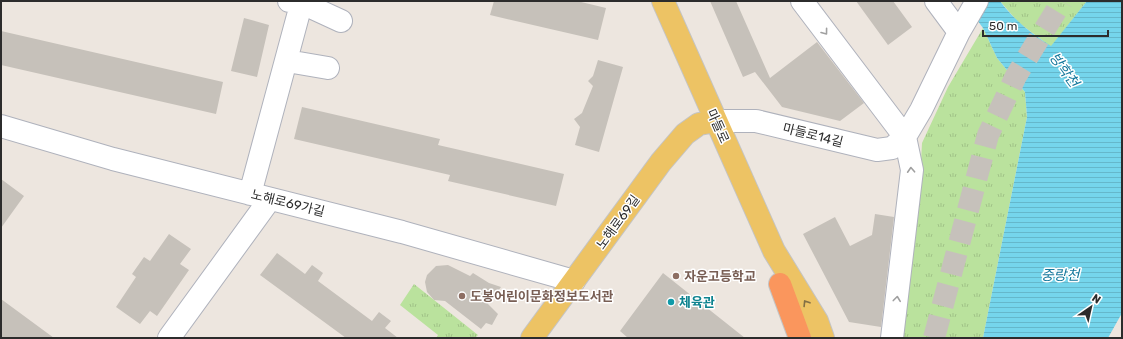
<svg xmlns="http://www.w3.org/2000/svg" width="1123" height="339" viewBox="0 0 1123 339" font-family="Rubik,'Noto Sans KR',sans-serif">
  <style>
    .park { fill: url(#park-tufts) }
    .water { fill: url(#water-rules) }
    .building { fill: #c6c1ba }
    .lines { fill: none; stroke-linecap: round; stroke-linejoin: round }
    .highway-tunnel { stroke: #c6c1bb; stroke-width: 22; stroke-dasharray: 22 11; stroke-linecap: butt }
    .minor-casing { stroke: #afb2bc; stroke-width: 24 }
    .major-casing { stroke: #c4c4c4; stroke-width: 24 }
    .highway-casing { stroke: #c4c4c4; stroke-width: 24 }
    .minor { stroke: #fff; stroke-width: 22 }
    .major { stroke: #edc364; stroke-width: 22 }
    .highway { stroke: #fa965d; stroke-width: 22 }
    .oneway { stroke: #a0a0a0 }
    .oneway2 { stroke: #837045 }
    .education-dot { fill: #8d6e63; stroke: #fff; stroke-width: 1.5 }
    .culture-dot { fill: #0f9aa8; stroke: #fff; stroke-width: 1.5 }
    .labels { text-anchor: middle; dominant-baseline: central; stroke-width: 3; stroke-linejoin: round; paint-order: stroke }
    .street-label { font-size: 13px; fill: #2c2c2c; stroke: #fff }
    .education-label { font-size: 13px; font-weight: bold; fill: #785e54; stroke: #fff; text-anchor: start }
    .culture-label { font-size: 13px; font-weight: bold; fill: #0d838f; stroke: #fff; text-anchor: start }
    .water-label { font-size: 14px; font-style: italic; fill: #11769b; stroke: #fff }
  </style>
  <defs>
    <pattern id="park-tufts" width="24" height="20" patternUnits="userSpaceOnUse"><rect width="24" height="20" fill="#bae29d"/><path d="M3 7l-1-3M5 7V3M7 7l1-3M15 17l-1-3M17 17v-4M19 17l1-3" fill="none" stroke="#a0c287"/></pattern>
    <pattern id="water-rules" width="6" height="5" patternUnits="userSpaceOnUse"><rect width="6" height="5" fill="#75d5ec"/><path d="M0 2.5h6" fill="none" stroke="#65b7cb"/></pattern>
  </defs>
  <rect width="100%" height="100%" fill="#ede6df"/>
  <!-- park -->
  <path class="park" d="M1000 1H1087L1051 47 1018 22Z
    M983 28 997 58 1025 92 1027 117 983 338H900L907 279 918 217 922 143 948 87Z
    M414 284 478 335 475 338H436L438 335 400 305Z"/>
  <!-- water -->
  <path class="water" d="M963 1H1000C1014 20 1032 34 1051 46L1087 1H1122V313L1108 338H983L1027 117 1025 92 997 58 983 28Z"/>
  <!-- building -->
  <path class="building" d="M494 1H577L606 8 598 40 490 15Z
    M710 1H736L770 78 817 42 864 103 840 121 782 107 755 72 743 77Z
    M856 1H893L912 27 888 45Z
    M244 18 269 25 257 77 231 71Z
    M1 31 223 82 216 114 1 65Z
    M598 60 623 67 599 152 575 145 580 127 574 119 582 113 593 86 588 81 593 76Z
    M302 107 440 139 438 145 564 174 556 206 448 181 450 175 294 139Z
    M1 179 24 196 1 228Z
    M875 214 894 217 881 327 849 322 803 234 835 217 850 246 872 235Z
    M169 234 191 249 180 264 189 270 157 316 150 311 140 324 116 307 136 277 132 274 144 257 150 261Z
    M277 253 305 274 312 265 323 273 318 281 372 321 379 312 391 321 385 328 398 338H346L260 275Z
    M448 265 470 276 473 273 489 283 501 287 488 304 498 314 492 325 486 323 481 329 445 301 434 300 427 292 425 282 427 275 436 266Z
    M663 273 745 338H628L620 331Z
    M1 299 54 338H1Z"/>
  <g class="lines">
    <!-- highway-tunnel -->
    <path class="highway-tunnel" d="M934 338 988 135 1016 76 1062 1"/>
    <!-- minor casing -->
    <g class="minor-casing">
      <path id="minor" d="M289 1 302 3 341 21
        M802 1 905 137 912 170 892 338
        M936 1 959 32
        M287 61 328 68
        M716 121H756L877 150 892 148 905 137 921 110 959 32 977 1
        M1 126 113 159 402 232 574 281
        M250 194 302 1
        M169 338 270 199"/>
    </g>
    <!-- major casing -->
    <g class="major-casing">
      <path id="major" d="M663 1 774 251 817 321 823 338
        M532 338 661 162 685 134 699 124 716 121"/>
    </g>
    <!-- highway casing -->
    <g class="highway-casing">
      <path id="highway" d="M780 284 800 338"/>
    </g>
    <!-- minor -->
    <use href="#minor" class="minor"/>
    <!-- major -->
    <use href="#major" class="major"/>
    <!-- highway -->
    <use href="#highway" class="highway"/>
  </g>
  <!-- one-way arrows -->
  <defs><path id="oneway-chevron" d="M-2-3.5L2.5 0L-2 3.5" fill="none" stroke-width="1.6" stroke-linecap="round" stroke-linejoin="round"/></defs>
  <g class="oneway">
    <use href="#oneway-chevron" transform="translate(825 32) rotate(53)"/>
    <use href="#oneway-chevron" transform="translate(911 170) rotate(-93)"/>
    <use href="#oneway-chevron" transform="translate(897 299) rotate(-83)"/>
  </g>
  <use class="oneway2" href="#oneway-chevron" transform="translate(806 303) rotate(-122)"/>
  <!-- markers -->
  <g class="education-dot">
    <circle cx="676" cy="276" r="4"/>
    <circle cx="462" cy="296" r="4"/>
  </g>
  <circle class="culture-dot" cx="671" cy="302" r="4"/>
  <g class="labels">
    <!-- street labels -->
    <g class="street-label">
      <text transform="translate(718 126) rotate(66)">마들로</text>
      <text transform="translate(813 135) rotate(14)">마들로14길</text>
      <text transform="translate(288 203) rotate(14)">노해로69가길</text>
      <text transform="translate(618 222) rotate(-54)">노해로69길</text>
    </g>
    <!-- education labels -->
    <g class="education-label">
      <text x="684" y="276">자운고등학교</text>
      <text x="470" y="296">도봉어린이문화정보도서관</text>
    </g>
    <!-- culture labels -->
    <g class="culture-label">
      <text x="679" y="302">체육관</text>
    </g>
    <!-- water labels -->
    <g class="water-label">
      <text transform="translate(1064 70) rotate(54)">방학천</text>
      <text x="1060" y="275">중랑천</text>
    </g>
  </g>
  <!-- border -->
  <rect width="1123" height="339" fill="none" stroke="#2c2c2c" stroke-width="4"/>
  <!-- north arrow -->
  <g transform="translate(1091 307) rotate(34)" stroke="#ffffff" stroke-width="3" paint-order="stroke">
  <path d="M0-3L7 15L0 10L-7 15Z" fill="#2c2c2c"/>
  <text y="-6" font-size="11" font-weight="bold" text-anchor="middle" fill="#2c2c2c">N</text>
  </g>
  <!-- scale -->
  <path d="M983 30v6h125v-6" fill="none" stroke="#2c2c2c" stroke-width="2"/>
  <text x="989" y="30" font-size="12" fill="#2c2c2c" stroke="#ffffff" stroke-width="3" paint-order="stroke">50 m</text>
</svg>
